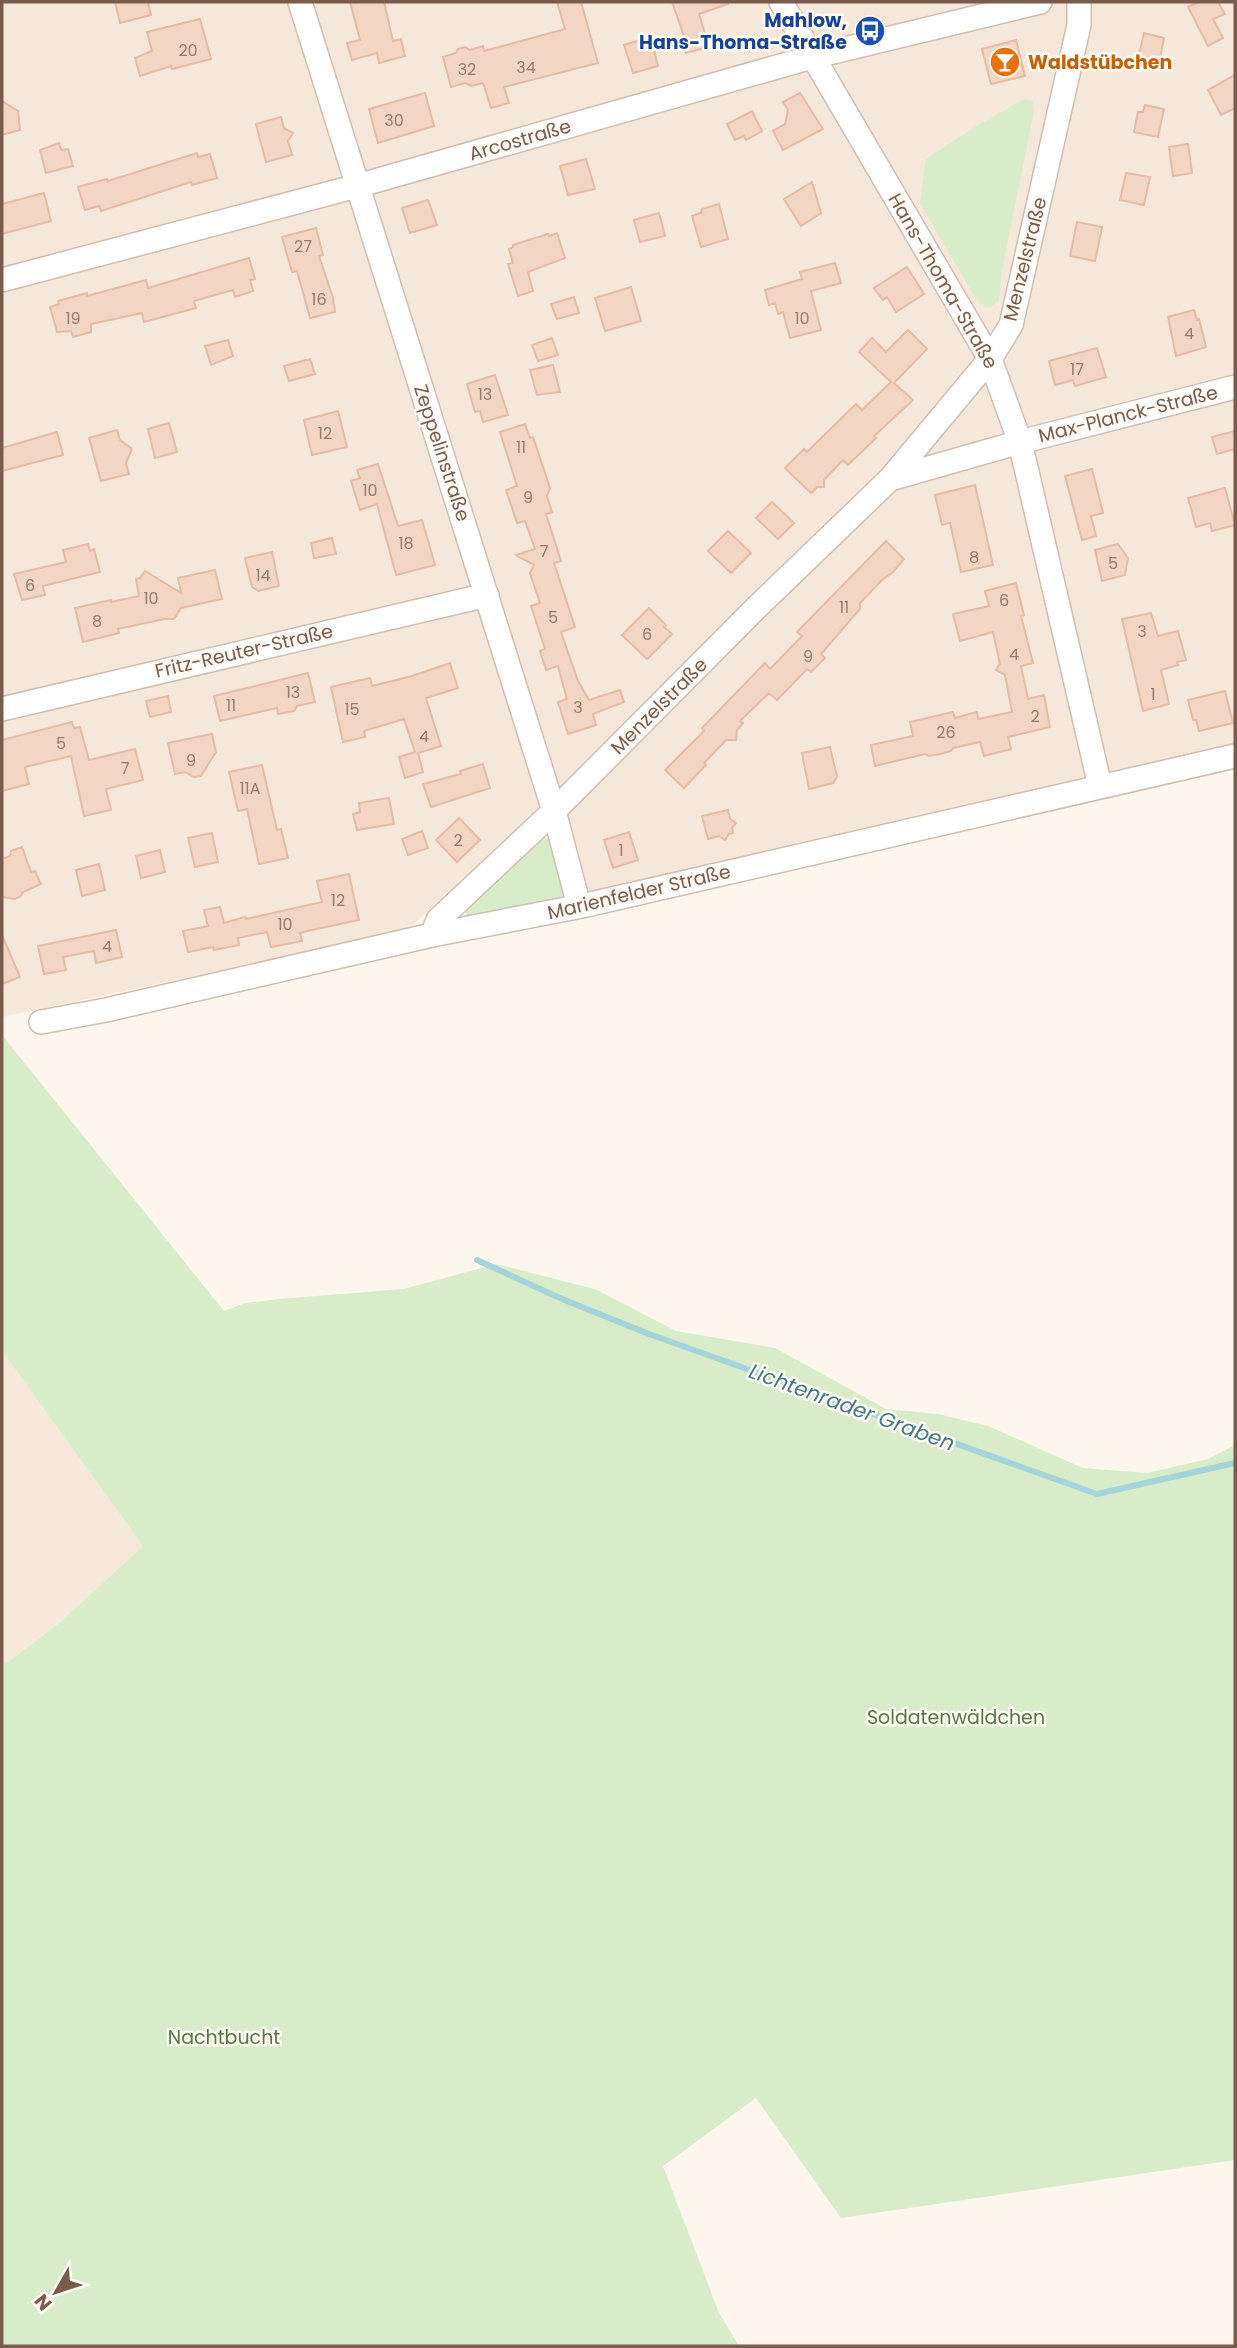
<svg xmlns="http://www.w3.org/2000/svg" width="1237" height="2348" viewBox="0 0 1237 2348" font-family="Poppins,sans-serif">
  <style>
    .residential { fill: #f5e8da }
    .green { fill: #d8ecc9 }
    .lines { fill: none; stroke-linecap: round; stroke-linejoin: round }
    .stream { stroke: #a5d3da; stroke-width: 6 }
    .building { fill: #f3d5c3; stroke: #e6bba3; stroke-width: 2 }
    .minor-casing { stroke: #d1beb0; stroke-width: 26 }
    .minor { stroke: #fff; stroke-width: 23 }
    .labels { text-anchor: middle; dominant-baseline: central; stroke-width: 5; stroke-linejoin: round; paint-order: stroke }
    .number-label { font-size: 16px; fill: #987a6a }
    .transit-label { font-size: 19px; font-weight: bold; fill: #164399; stroke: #fffaf3; text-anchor: end }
    .food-label { font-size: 19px; font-weight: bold; fill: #c56008; stroke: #fffaf3; text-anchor: start }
    .street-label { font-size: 19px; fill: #7a5c4d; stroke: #fffaf3 }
    .park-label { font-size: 19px; fill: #537a41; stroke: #fffaf3 }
    .water-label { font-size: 21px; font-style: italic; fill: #437c86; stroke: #fffaf3 }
  </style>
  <rect width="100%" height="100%" fill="#fdf6ec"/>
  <!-- residential -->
  <path class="residential" d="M2 2H1235V766L587 915 543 807 406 931 2 1017Z
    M2 1351 143 1546 58 1624 4 1665 2 1663Z"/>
  <!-- green -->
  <path class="green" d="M1024 99 1033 101 1034 111 1002 270 999 301 991 307H984L977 301 920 203 926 159 975 127Z
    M539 836 553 841 568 901 471 921 461 906Z
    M2 1035 224 1311 245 1303 279 1299 404 1289 496 1264 595 1289 676 1331 775 1348 886 1409 938 1414 988 1426 1083 1468 1147 1473 1208 1459 1235 1445V2160L841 2218 756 2098 663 2166 719 2313 739 2346H2V1663L4 1665 58 1624 143 1546 2 1351Z"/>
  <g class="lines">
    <!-- stream -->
    <path class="stream" d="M477 1260 562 1299 649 1334 1097 1494 1235 1463"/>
  </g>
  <!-- building -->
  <path class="building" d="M115 2H148L151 15 120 23Z
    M350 2H384L393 41 401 39 405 56 379 63 377 53 352 60 347 43 360 40Z
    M557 2H581L598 63 504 87 509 103 491 108 483 83 471 86 465 83 451 87 443 57 456 53 458 49 465 47 470 50 483 46 484 51 565 29Z
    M672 2H727L728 4 699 14 709 47 686 53 682 37 684 36Z
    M1198 2H1218L1225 14 1213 19 1223 38 1208 46 1188 7Z
    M200 19 211 59 172 69 171 66 140 76 135 58 152 51 147 32Z
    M1144 33 1164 38 1158 69 1137 65Z
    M651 37 658 66 633 73 624 45Z
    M1016 40 1025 76 991 84 982 49Z
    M1235 75V108L1221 115 1208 90Z
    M425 93 434 126 378 143 369 109Z
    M800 93 823 129 783 150 773 131 785 124 788 110 783 102Z
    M2 101 18 111 20 130 2 135Z
    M1145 105 1164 109 1158 137 1134 132 1138 112H1143Z
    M752 111 762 131 746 140 744 136 735 140 727 124Z
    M281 117 284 128 293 133 288 141 292 155 266 162 256 124Z
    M59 143 61 150 68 149 73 166 46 173 40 150Z
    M1188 144 1192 173 1173 176 1169 147Z
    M197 153 198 157 210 154 217 178 192 185 191 182 101 211 99 206 85 210 78 187 107 179 108 181Z
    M586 159 595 189 568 195 560 166Z
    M1126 173 1150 177 1144 205 1120 200Z
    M812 182 821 213 801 226 784 199Z
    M44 193 51 221 2 234V204Z
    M428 200 437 225 410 233 402 208Z
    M719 204 728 239 701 247 692 216 701 213 702 209Z
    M659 213 665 236 640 242 634 220Z
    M1077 222 1102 227 1095 261 1070 256Z
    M316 228 323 255 319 256 333 298 335 312 310 318 297 271 292 272 282 237Z
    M557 233 565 258 528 272 533 291 518 296 508 264 513 263 509 249 513 247V245L548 234 549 236Z
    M249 258 255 279 250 280 253 291 235 297 233 290 194 301 196 308 144 322 142 313 91 324V332L73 337 71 331 57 332 50 307 59 304 58 301 87 293V296L146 280 148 288Z
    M835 263 841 283 811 291 821 330 790 338 783 312 778 314 775 303 769 305 765 290 802 279 800 272Z
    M907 267 924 294 896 312 887 297 883 300 874 288Z
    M631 287 641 321 605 331 595 298Z
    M574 297 579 313 557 319 551 304Z
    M1194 310 1197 320 1199 319 1206 347 1176 356 1168 317Z
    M908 330 927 349 894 383 913 400 874 436 876 438 848 465 843 460 824 480V487H817L811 493 785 468 804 449 807 452 856 404 862 410 891 382 859 352 872 338 886 352Z
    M552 338 558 355 538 361 532 345Z
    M228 340 233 356 211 365 205 346Z
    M1097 348 1106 377 1075 386 1073 380 1055 385 1049 361Z
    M310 359 315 374 289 381 284 366Z
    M553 365 560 392 537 395 530 370Z
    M495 375 508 415 483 422 480 411 475 412 467 384Z
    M338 411 347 447 312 455 304 420Z
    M169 423 177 452 155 458 148 429Z
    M525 424 530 438 533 437 550 488 547 496 552 512 546 514 561 561 554 563 575 627 561 632 578 681 589 700 620 690 624 702 593 714 596 725 568 734 558 702 567 699 558 666 546 670 540 651 545 649 531 606 540 603 530 573 534 565 516 555 535 549 525 521 517 523 506 490 517 486 500 432Z
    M117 430 120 440 132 449 126 463 129 474 101 481 89 438Z
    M1235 431V449L1217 454 1212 437Z
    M57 432 63 455 2 471V448Z
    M378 464 398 526 422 520 435 565 396 575 377 504 360 510 351 481 360 478 357 470Z
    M1092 469 1103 513 1091 516 1096 536 1082 540 1065 476Z
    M975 485 993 565 961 572 950 523 942 525 935 495Z
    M1225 488 1235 525 1212 531 1210 523 1196 527 1188 498Z
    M772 502 794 523 778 539 756 518Z
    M728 531 751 553 731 573 708 551Z
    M332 538 336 554 314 558 311 543Z
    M886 541 904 559 893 572 882 580 860 603V609L821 654 825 658 811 672 807 669 777 700 769 693 740 721 743 723 737 730 736 740H726L704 763 706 765 684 788 665 770 704 731 702 728 765 663 770 669 802 636 797 632Z
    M88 544 90 551 94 549 100 572 43 586 45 595 22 600 14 574 66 562 63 550Z
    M1118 544 1128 558 1125 575 1102 581 1095 550Z
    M272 552 279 586 258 591 252 587 245 558Z
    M215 570 222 599 181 608 174 619H164L118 629 119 633 83 642 75 608 111 600V602L139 596 136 579 140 578 145 571 181 593 178 578Z
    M1016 583 1024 615 1021 616 1033 663 1021 666 1028 699 1044 695 1050 727 1008 737 1011 749 984 756 980 742 953 748 951 751 940 754 929 756 925 754 875 766 871 745 913 736 910 722 953 712 955 718 977 712 978 719 1012 712 1005 675 996 670 1000 664 993 632 960 641 953 614 989 606 985 591Z
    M649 608 666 625 664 627 672 634 647 659 622 635Z
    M1151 613 1158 636 1178 631 1186 660 1177 662 1178 665 1161 670 1169 704 1143 711 1122 619Z
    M450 663 458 688 426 698 441 746 418 753 423 772 405 778 399 757 415 752 404 719 364 731 365 737 343 742 331 687 370 678 372 686 412 676Z
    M308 673 315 702 297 706 294 711 278 714 277 708 220 721 214 696Z
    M1225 691 1233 723 1199 731 1196 720H1193L1188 700Z
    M168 696 171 712 150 717 146 701Z
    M72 722 74 728 80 727 89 760 135 749 143 780 106 789 111 810 84 816 71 756 25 767 29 784 2 791V740Z
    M212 734 216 752 201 776 194 777 185 772 175 774 168 743Z
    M830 747 837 777 833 783 809 789 802 753Z
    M483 764 490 788 431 807 423 784 461 774 460 771Z
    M262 765 277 830 281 829 288 858 259 864 247 809 238 811 229 772Z
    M389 798 394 824 357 830 353 814 360 812 359 803Z
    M728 810 730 819 736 823 732 828 733 833 729 834 725 840 719 836 708 839 702 816Z
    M459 818 480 840 457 862 436 840Z
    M422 831 428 848 408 855 402 839Z
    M629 832 638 860 613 868 604 840Z
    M212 833 218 862 195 867 188 838Z
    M22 847 31 872 35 871 41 884 23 892 21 896 15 899 2 897V859L10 856 11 851Z
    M160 850 165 872 141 878 136 856Z
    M99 864 105 890 82 896 76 870Z
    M349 874 359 920 307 931 300 933 302 941 271 947 267 932 238 938 239 945 214 950 213 947 188 952 183 931 208 926 204 910 220 907 224 923 245 917 246 919 322 902 317 881Z
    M116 930 122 957 96 963 94 951 63 957 66 970 44 974 38 946Z
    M2 935 20 977 2 984Z"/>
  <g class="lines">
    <!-- minor casing -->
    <g class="minor-casing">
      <path id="minor" d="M300 2 554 811 579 906
        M781 2 990 359 1020 442 1100 786
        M2 280 357 186 812 57 1040 2
        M890 479 1020 442 1235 387
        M2 709 487 595
        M432 935 438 920 554 811 755 609 890 479 990 359 1011 325 1079 25V2
        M41 1022 106 1010 432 935 582 906 1235 756"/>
    </g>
    <!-- minor -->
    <use href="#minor" class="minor"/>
  </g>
  <!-- icons -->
  <defs>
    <g id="bus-disc" transform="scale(1.575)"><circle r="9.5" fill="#1a4fb4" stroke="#fffaf3"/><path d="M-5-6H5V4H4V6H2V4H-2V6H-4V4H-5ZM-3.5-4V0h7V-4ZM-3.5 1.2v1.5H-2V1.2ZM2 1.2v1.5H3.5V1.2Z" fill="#fff"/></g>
    <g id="bar-disc" transform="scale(1.575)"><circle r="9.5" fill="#e8710a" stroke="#fffaf3"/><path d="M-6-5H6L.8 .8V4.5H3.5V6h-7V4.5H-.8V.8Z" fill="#fff"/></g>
  </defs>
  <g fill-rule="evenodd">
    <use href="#bus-disc" x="870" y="31"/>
    <use href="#bar-disc" x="1005" y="62"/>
  </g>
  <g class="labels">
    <!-- number labels -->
    <g class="number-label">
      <text x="188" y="50">20</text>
      <text x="526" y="67">34</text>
      <text x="467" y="69">32</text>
      <text x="394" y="120">30</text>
      <text x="303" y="246">27</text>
      <text x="319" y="299">16</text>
      <text x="73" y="318">19</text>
      <text x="802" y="318">10</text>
      <text x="1189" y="333">4</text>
      <text x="1077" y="369">17</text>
      <text x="485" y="394">13</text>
      <text x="325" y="433">12</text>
      <text x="521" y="447">11</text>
      <text x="370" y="490">10</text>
      <text x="528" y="497">9</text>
      <text x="406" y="543">18</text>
      <text x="544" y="551">7</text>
      <text x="974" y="557">8</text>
      <text x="1113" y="563">5</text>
      <text x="263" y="575">14</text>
      <text x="30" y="585">6</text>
      <text x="151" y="598">10</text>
      <text x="1004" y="600">6</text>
      <text x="844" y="607">11</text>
      <text x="553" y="617">5</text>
      <text x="97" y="621">8</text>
      <text x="1142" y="631">3</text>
      <text x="647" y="634">6</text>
      <text x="1014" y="654">4</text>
      <text x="808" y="656">9</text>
      <text x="293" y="692">13</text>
      <text x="1153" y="694">1</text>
      <text x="231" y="705">11</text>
      <text x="578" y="707">3</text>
      <text x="352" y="709">15</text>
      <text x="1035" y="716">2</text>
      <text x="946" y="732">26</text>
      <text x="424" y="736">4</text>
      <text x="61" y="743">5</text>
      <text x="191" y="760">9</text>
      <text x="125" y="768">7</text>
      <text x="250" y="788">11A</text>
      <text x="458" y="840">2</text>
      <text x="621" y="850">1</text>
      <text x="338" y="900">12</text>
      <text x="285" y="924">10</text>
      <text x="107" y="946">4</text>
    </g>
    <!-- transit labels -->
    <g class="transit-label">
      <text x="847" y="20">Mahlow,<tspan x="847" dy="22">Hans-Thoma-Straße</tspan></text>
    </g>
    <!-- food labels -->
    <g class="food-label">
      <text x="1028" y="62">Waldstübchen</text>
    </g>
    <!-- street labels -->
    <g class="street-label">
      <text transform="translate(520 140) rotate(-16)">Arcostraße</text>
      <text transform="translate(1025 259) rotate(-76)">Menzelstraße</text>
      <text transform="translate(943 281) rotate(60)">Hans-Thoma-Straße</text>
      <text transform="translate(1128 414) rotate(-14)">Max-Planck-Straße</text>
      <text transform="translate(442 453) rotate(72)">Zeppelinstraße</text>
      <text transform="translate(244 651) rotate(-13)">Fritz-Reuter-Straße</text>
      <text transform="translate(659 706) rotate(-45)">Menzelstraße</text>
      <text transform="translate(639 892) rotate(-13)">Marienfelder Straße</text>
    </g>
    <!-- park labels -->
    <g class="park-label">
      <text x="956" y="1717">Soldatenwäldchen</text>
      <text x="224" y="2037">Nachtbucht</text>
    </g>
    <!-- water labels -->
    <g class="water-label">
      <text transform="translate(852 1407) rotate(20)">Lichtenrader Graben</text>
    </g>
  </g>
  <!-- border -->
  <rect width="1237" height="2348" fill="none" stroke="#7a5c4d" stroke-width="7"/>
  <!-- north arrow -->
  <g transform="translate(56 2292) rotate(231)" stroke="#fffaf3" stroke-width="5" paint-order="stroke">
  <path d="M0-5L12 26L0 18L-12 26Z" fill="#7a5c4d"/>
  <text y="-10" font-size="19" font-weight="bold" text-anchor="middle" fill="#7a5c4d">N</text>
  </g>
</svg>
